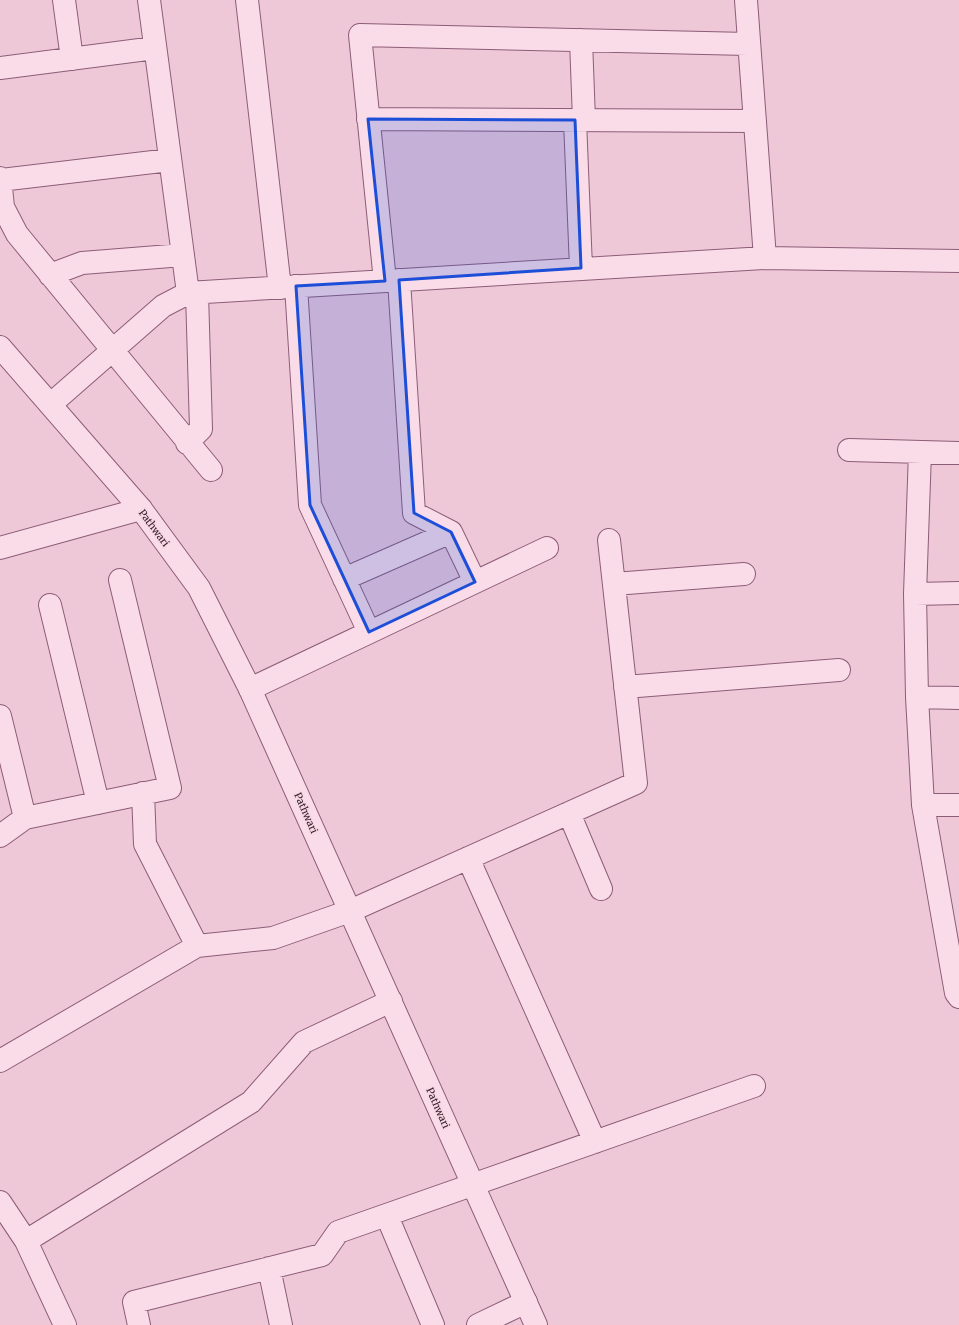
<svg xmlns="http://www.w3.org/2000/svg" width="959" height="1325" viewBox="0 0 959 1325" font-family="Merriweather,serif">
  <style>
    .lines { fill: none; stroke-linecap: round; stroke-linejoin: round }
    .minor-casing { stroke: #8c5d77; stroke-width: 24 }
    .tertiary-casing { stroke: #8c5d77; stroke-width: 24 }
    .minor { stroke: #f9dce7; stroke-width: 22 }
    .tertiary { stroke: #f9dce7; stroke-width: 22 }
    .marked { fill: #1d4ed8; fill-opacity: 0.2; stroke: #1d4ed8; stroke-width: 3; stroke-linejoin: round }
    .labels { text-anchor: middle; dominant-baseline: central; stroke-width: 3; stroke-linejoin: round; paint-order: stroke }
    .street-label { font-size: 10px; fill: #3c2031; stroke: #f6d8e3 }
  </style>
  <rect width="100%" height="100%" fill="#efc8d7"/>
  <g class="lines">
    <!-- minor casing -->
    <g class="minor-casing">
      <path id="minor" d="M64 0 72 59
        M149 0 188 293
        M247 0 280 288
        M746 0 765 258
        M581 40 584 120
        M0 68 155 48
        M368 119 755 121
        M575 120 581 268
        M0 178 3 207 17 234 211 470
        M0 180 170 160
        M50 275 82 263 183 255
        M399 280 414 513 451 532 475 582
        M385 281 360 35 748 44
        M296 286 310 505 369 632
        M51 404 163 306 188 293 765 258 959 261
        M187 443 201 429 197 293
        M849 450 959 453
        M920 452 915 594 917 697 923 805 956 993 959 997
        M0 548 141 509
        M344 579 451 532
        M614 584 744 574
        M915 594 959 593
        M50 605 98 803
        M625 687 839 670
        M250 689 547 548
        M917 697 959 698
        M0 716 25 818
        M143 793 145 844 197 946
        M923 805H959
        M569 813 601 889
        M0 836 25 818 170 788 120 580
        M468 858 595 1142
        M0 1061 197 946 273 938 350 911 636 783 609 540
        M0 1202 26 1241 65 1325
        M387 1216 433 1325
        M26 1241 251 1102 304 1042 391 1001
        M269 1268 281 1325
        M139 1325 134 1302 322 1255 338 1232 754 1086
        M478 1325 526 1302"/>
    </g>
    <!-- tertiary casing -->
    <g class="tertiary-casing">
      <path id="tertiary" d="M0 347 141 509 199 588 250 689 536 1325"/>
    </g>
    <!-- minor -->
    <use href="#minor" class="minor"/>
    <!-- tertiary -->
    <use href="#tertiary" class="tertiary"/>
  </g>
  <!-- marked area -->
  <path class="marked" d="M368 119 575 120 581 268 399 280 414 513 451 532 475 582 369 632 310 505 296 286 385 281Z"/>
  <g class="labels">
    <!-- street labels -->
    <g class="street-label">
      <text transform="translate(154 528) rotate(53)">Pathwari</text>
      <text transform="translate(306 813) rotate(66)">Pathwari</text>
      <text transform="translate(438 1108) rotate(66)">Pathwari</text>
    </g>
  </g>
</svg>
